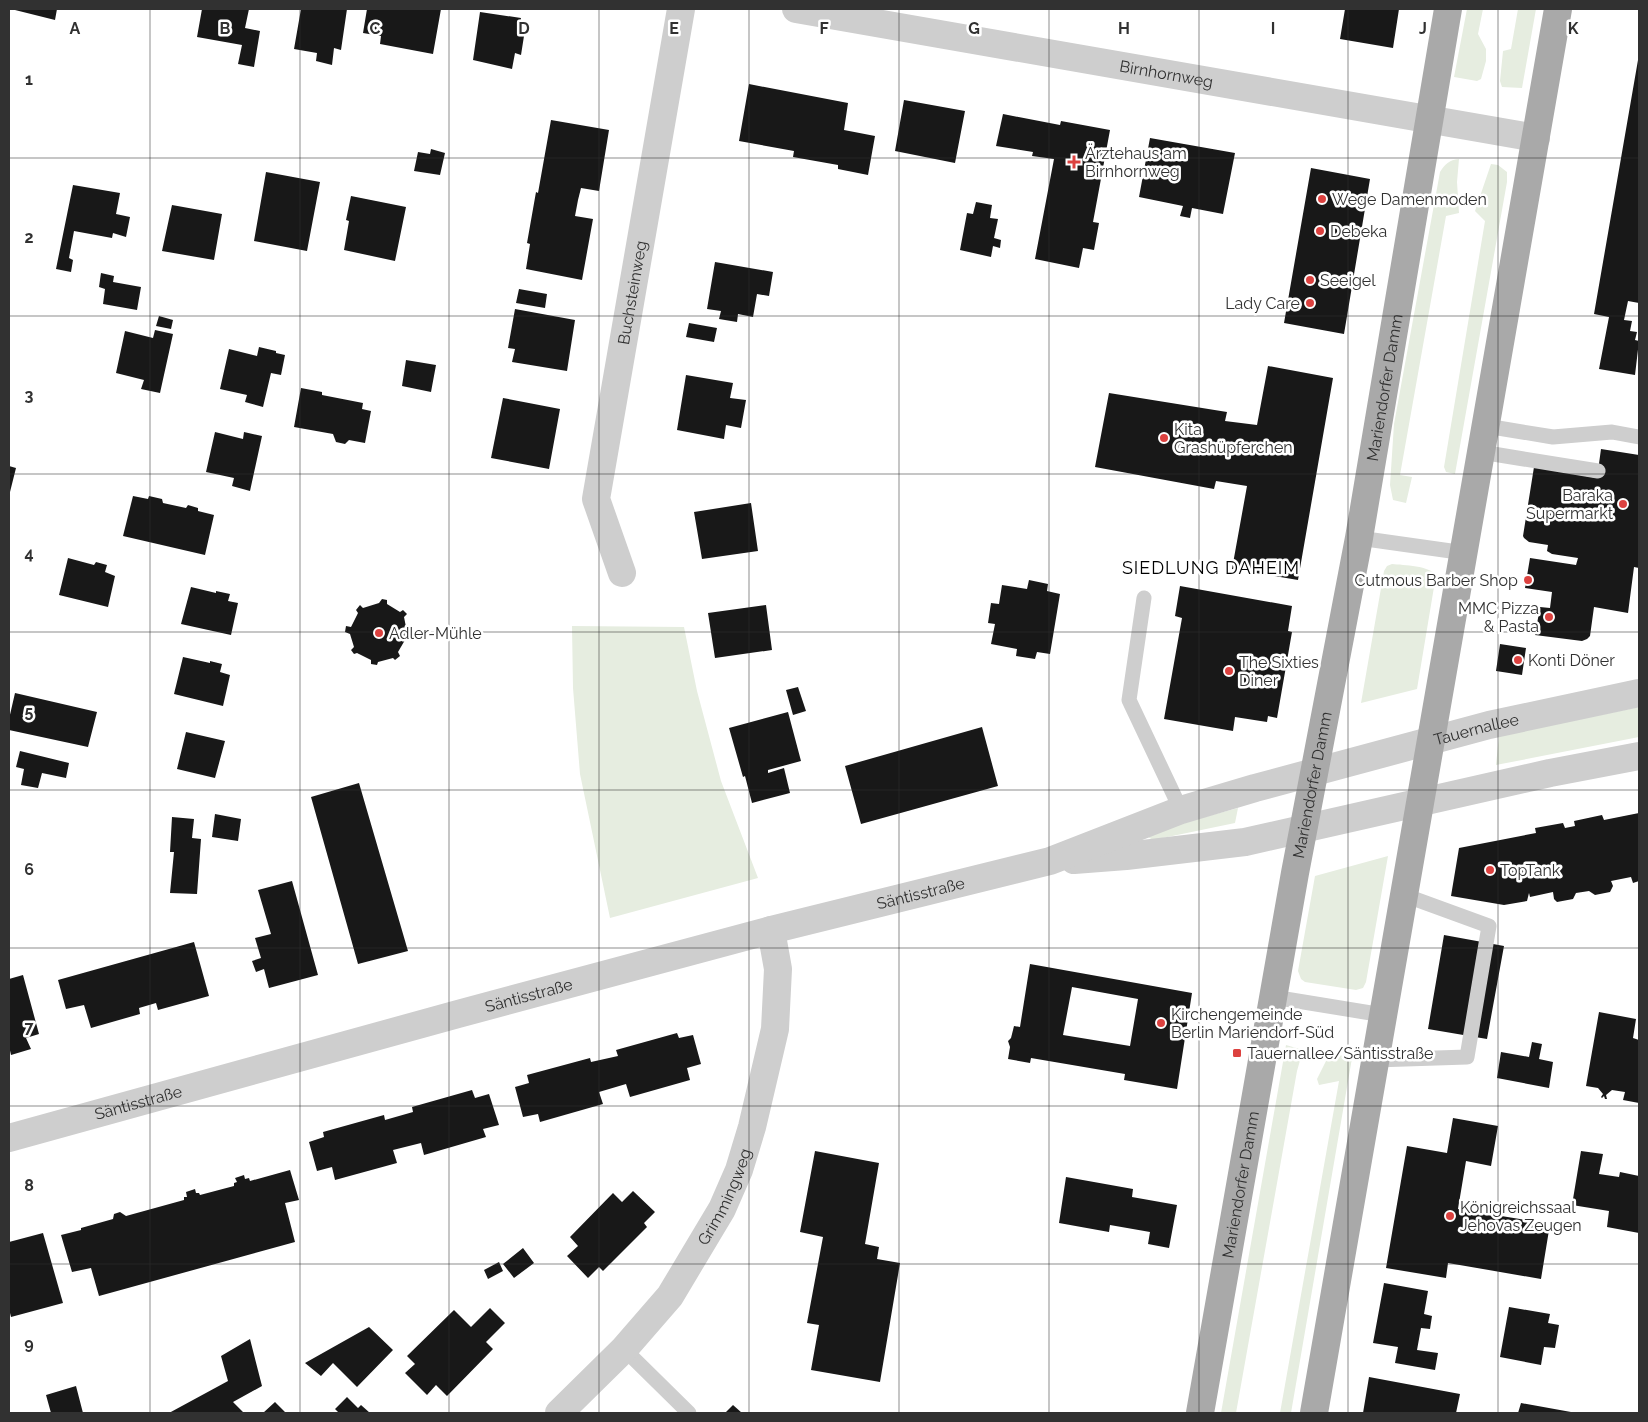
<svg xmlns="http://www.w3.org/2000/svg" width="1648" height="1422" viewBox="0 0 1648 1422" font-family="Raleway,sans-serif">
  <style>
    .green { fill: #e6ede0 }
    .building { fill: #181818; fill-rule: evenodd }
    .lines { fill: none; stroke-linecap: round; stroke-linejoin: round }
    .service { stroke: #cecece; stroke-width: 15 }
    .minor { stroke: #cecece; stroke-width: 28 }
    .tertiary { stroke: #cecece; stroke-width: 28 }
    .primary { stroke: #a9a9a9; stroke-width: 28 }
    .grid { fill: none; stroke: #313131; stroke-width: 1; stroke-opacity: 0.55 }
    .poi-dot { fill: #dc413f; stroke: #fff; stroke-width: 2 }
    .labels { text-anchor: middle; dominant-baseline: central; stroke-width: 5; stroke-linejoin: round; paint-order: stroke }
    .street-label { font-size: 16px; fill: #313131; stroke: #fff }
    .poi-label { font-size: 16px; fill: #313131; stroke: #fff; text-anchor: start }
    .neighbourhood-label { font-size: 18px; letter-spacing: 1px; fill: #000; stroke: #fff }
    .grid-label { font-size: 16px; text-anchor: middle; font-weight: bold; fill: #313131; stroke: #fff; stroke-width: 5; stroke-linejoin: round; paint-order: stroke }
  </style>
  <rect width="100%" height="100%" fill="#fff"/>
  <!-- green -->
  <path class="green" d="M1467 9H1483L1478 34 1486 49V61L1481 79 1477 81 1454 77Z
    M1518 9H1536L1522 88 1502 87 1500 81 1503 51 1511 49Z
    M1459 159 1457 182 1459 213 1446 216 1400 475 1412 477 1406 503 1393 500 1390 485 1394 424 1440 172C1445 164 1449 160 1459 159Z
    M1491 164 1498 165 1507 172V182L1455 474 1446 472 1444 467 1485 221 1475 211Z
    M1392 564C1404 565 1430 566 1436 575L1417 689 1361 703 1384 571 1387 566Z
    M572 626 684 627 697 691 721 781 758 878 610 918 580 774 573 688Z
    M1639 707V737L1496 765 1499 736Z
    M1238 808 1235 823 1153 840 1148 837 1153 831Z
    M1388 856 1366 982 1363 988 1356 990 1305 982 1301 979 1298 971 1315 876Z
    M1286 1045 1303 1050 1297 1071 1236 1413H1221Z
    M1330 1053 1352 1058 1291 1413H1280L1339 1081 1319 1085 1317 1079Z"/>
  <!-- building -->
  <path class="building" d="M11 9H57L55 20Z
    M202 9H249L245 28 260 31 254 67 238 64 242 45 197 37Z
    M301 9H347L341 50 334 48 332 65 316 61 317 53 294 49Z
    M367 9H441L433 54 380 44 381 36 363 33Z
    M1345 9H1399L1393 48 1340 39Z
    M480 12 521 18 518 35 524 36 521 55 515 53 512 69 473 60Z
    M1638 60 1639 303 1628 301 1624 320 1632 321 1630 331 1637 332 1635 340 1639 341 1635 375 1599 369 1609 317 1594 314Z
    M749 84 848 103 844 130 875 136 868 175 838 169V165L793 157 794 151 739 141Z
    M904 100 965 111 955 163 895 151Z
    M1003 114 1060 125 1061 121 1110 130 1093 222 1099 223 1094 250 1083 248 1079 268 1035 259 1054 159 1032 156 1033 152 996 146Z
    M551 120 609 130 599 191 581 188 578 200 575 216 593 219 582 280 526 269 530 244 527 243 536 192 538 193Z
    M1150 138 1235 153 1223 214 1192 208 1190 218 1180 216 1183 206 1139 197Z
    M431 149 445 153 440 175 414 171 418 152 430 154Z
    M1311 168 1370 179 1344 334 1284 323Z
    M266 172 320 182 307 251 254 241Z
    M73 185 120 193 116 214 130 217 126 237 113 233 112 238 74 231 69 258 73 260 71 272 56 269Z
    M351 196 406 207 395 261 344 250 349 221 346 220Z
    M976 202 992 205 990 218 998 219 994 238 1001 240 1000 248 993 246 991 257 960 250 967 213 973 214Z
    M172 205 222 214 214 260 162 251Z
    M715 262 773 272 769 296 757 294 753 317 738 314 737 322 719 319 721 311 707 309Z
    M101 273 114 276 113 282 141 287 137 310 103 304 105 289 99 287Z
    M519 289 547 294 545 308 516 303Z
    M515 309 575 320 567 371 512 362 515 349 508 348Z
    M159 316 173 320 171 329 156 326Z
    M689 323 717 328 714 342 686 337Z
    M155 330 173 334 160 393 141 389 144 380 116 373 125 331 153 338Z
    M259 347 276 351V353L285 355 281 375 271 373 263 407 245 402 247 395 220 389 229 349 257 356Z
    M406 360 436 365 431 392 402 386Z
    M1268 366 1333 378 1298 580 1232 569 1247 486 1216 481 1214 489 1095 467 1109 393 1227 412 1225 421 1257 425Z
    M686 375 733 383 730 398 746 400 741 428 726 425 724 439 677 430Z
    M301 388 322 392V395L363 403 362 409 371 411 365 443 349 440 345 444 336 442 333 434 294 427Z
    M503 398 560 409 549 469 491 458Z
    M215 432 243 439 244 432 262 436 250 491 232 486 234 478 206 472Z
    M1601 449 1639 455V568L1634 567 1628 613 1594 607 1590 636 1587 639 1582 641 1535 635 1540 607 1550 608 1552 592 1525 588 1530 558 1576 565 1578 558 1552 554 1547 551 1548 545 1529 542 1524 538 1523 536 1534 467 1597 478Z
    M9 466 16 468 9 496Z
    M133 496 148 499 149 496 162 499 163 503 186 508 188 505 198 508V511L214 515 205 555 123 536Z
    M751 503 758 551 702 559 694 512Z
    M68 558 94 565 96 562 107 565 105 572 115 576 108 607 59 595Z
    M1029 580 1048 584 1047 591 1060 594 1050 654 1037 652 1035 659 1016 656 1017 649 991 644 995 624 988 623 991 603 999 604 1002 585 1027 589Z
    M1180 586 1292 606 1288 631 1292 632 1277 718 1268 716 1267 722 1235 717 1233 731 1164 719 1182 618 1175 616Z
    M191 587 216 593V591L230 594 228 601 238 603 231 635 181 624Z
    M382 599 387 600V604L400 612 403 610 407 614 404 617 407 632H410L411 638 405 640 398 652 400 656 395 660 393 658 378 662 377 665 371 664V660L357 653 354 654 351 650 354 647 350 634 345 632 346 626 351 627 358 613 356 610 360 605 363 608 379 603Z
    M766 605 772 650 715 658 708 613Z
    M1500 644 1526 648 1522 675 1496 671Z
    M183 657 210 663V661L222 664 220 672 230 675 223 706 174 694Z
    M798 687 806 711 793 715 786 690Z
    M15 693 97 712 88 747 9 730V719Z
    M788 712 801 761 768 770V773L784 768 790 793 752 803 745 776 743 777 729 728Z
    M982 727 998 786 861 824 845 766Z
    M186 732 225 741 215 778 177 769Z
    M20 751 69 763 66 778 42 773 38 788 21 785 24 769 16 767Z
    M359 783 408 951 358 964 311 797Z
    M1639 813V881L1633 883 1631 877 1611 881 1613 886 1610 892 1595 895 1589 891 1576 893 1573 899 1557 902 1554 899 1553 892 1530 897 1529 893 1527 901 1504 905 1451 896 1459 848 1536 833 1535 828 1563 823 1565 828 1575 826 1574 821 1602 815 1604 820Z
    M215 814 241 819 238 841 212 837Z
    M172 817 194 819 192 838 201 839 197 894 170 893 174 852H170Z
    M292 881 318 975 269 988 264 969 256 972 252 961 261 958 255 938 271 934 258 890Z
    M1444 935 1504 946 1487 1039 1428 1029Z
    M194 942 209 996 158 1010 156 1003 139 1008 140 1014 91 1028 84 1005 66 1009 58 980Z
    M1030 964 1192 993 1177 1089 1124 1080 1125 1074 1031 1058 1030 1063 1008 1059 1010 1047 1008 1041 1011 1038 1014 1026 1020 1027ZM1072 987 1138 999 1130 1046 1063 1035Z
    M23 975 39 1034 26 1038 31 1049 11 1055 9 1046V979Z
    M1599 1012 1636 1019 1633 1038 1639 1040V1103L1623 1100 1625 1092 1612 1090 1606 1095 1607 1099H1605L1604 1096 1602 1098 1601 1097 1603 1094 1598 1088 1586 1086Z
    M677 1033 679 1038 693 1035 701 1064 687 1068 690 1080 630 1097 626 1084 599 1092 603 1104 540 1122 538 1114 523 1117 515 1087 529 1083 527 1075 590 1058 591 1062 618 1056 616 1050Z
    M1532 1042 1542 1044 1539 1059 1553 1062 1549 1088 1497 1078 1501 1052 1529 1057Z
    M472 1090 475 1098 489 1094 499 1125 483 1129 486 1137 424 1155 421 1143 393 1150 397 1163 335 1180 332 1167 317 1171 309 1142 324 1137 323 1132 384 1115 385 1120 413 1112 412 1107Z
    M1453 1118 1498 1126 1491 1166 1466 1161 1458 1209 1550 1224 1541 1279 1448 1263 1446 1278 1386 1268 1407 1146 1447 1153Z
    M815 1151 879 1163 865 1244 879 1247 877 1259 900 1263 880 1382 811 1370 819 1325 807 1323 823 1237 800 1232Z
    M1581 1151 1603 1154 1599 1174 1619 1177 1620 1172 1639 1176V1233L1607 1227 1609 1211 1572 1205Z
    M290 1170 299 1200 285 1203 295 1242 99 1296 91 1268 72 1272 61 1235 81 1230V1228L113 1219 114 1214 120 1212 126 1216 184 1200V1197H187L186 1192 195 1189 196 1193H199L200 1195 234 1186V1183L237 1182 235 1178 244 1175 245 1179 249 1178 250 1181Z
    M1066 1177 1133 1189 1132 1197 1177 1205 1169 1248 1148 1244 1150 1232 1110 1225 1109 1232 1059 1223Z
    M633 1191 655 1212 644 1223 647 1227 603 1271 599 1267 588 1278 567 1256 578 1246 570 1237 613 1193 622 1202Z
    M43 1233 63 1303 11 1317 9 1309V1242Z
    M523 1248 534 1263 514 1278 503 1264Z
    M499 1262 503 1271 488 1279 484 1270Z
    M1384 1283 1428 1291 1424 1314 1432 1316 1430 1329 1421 1328 1417 1350 1438 1353 1435 1370 1395 1363 1398 1347 1373 1343Z
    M1509 1307 1550 1314 1548 1323 1559 1325 1555 1348 1544 1347 1541 1365 1500 1357Z
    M490 1308 505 1323 486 1342 493 1349 447 1396 436 1385 427 1395 405 1373 415 1364 407 1356 454 1310 471 1327Z
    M369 1327 393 1350 357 1387 333 1363 321 1376 305 1363Z
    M250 1339 262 1386 233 1402 244 1413H169L228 1381 221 1356Z
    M1369 1377 1460 1394 1456 1413H1363Z
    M76 1386 83 1413H51L46 1395Z
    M347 1397 358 1408 361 1405 370 1413H339L335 1409Z
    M275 1402 286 1413H263Z
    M1521 1403 1571 1412V1413H1518Z
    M733 1405 742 1413H725Z"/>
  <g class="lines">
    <!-- service -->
    <path class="service" d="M1486 426 1553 437 1612 432 1639 437
      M1481 452 1598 471
      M1359 538 1465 553
      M1144 598 1129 700 1181 810
      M1273 997 1383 1015
      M1375 1060 1467 1057 1489 926 1404 895
      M624 1349 689 1413"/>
    <!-- minor -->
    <g class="minor">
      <path id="s1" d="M796 9 1536 138"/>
      <path id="s2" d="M622 573 596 499 681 9"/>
      <path id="s3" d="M559 1413 624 1349 670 1296 722 1209 739 1170 752 1127 775 1029 778 969 771 930"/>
    </g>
    <!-- tertiary -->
    <g class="tertiary">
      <path d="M1074 860 1126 856 1245 842 1550 773 1639 756"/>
      <path id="s4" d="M9 1138 458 1014 771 930 1050 861 1181 810 1255 788 1489 725 1639 693"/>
    </g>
    <!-- primary -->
    <g class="primary">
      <path id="s5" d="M1200 1413 1295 873 1359 538 1448 9"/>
      <path d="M1314 1413 1558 9"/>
    </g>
  </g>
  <!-- grid -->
  <path class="grid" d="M150 9V1413M300 9V1413M449 9V1413M599 9V1413M749 9V1413M899 9V1413M1049 9V1413M1199 9V1413M1348 9V1413M1498 9V1413M9 158H1639M9 316H1639M9 474H1639M9 632H1639M9 790H1639M9 948H1639M9 1106H1639M9 1264H1639"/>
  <!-- markers -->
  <g class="poi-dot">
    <path d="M1071.5 154.5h5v5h5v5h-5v5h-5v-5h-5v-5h5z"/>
    <circle cx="1322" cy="199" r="5"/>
    <circle cx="1320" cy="231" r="5"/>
    <circle cx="1310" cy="280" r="5"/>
    <circle cx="1310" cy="303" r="5"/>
    <circle cx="1164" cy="438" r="5"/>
    <circle cx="1623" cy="504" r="5"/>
    <circle cx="1528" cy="580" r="5"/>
    <circle cx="1549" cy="617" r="5"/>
    <circle cx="379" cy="633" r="5"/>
    <circle cx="1518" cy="660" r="5"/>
    <circle cx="1229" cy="671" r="5"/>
    <circle cx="1490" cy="870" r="5"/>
    <circle cx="1161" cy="1023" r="5"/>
    <rect x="1232" y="1048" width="10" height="10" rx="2.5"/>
    <circle cx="1450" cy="1216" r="5"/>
  </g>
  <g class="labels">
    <!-- street labels -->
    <g class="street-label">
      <text stroke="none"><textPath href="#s1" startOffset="376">Birnhornweg</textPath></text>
      <text stroke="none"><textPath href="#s2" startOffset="288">Buchsteinweg</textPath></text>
      <text stroke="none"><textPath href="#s5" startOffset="1042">Mariendorfer Damm</textPath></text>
      <text stroke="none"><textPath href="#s4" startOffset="1524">Tauernallee</textPath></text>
      <text stroke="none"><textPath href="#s5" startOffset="638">Mariendorfer Damm</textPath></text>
      <text stroke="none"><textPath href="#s4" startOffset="944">Säntisstraße</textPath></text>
      <text stroke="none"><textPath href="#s4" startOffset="539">Säntisstraße</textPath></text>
      <text stroke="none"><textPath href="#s4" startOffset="134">Säntisstraße</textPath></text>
      <text stroke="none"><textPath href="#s5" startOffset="232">Mariendorfer Damm</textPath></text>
      <text stroke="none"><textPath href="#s3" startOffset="275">Grimmingweg</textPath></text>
    </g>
    <!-- poi labels -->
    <g class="poi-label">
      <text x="1085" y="153">Ärztehaus am<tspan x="1085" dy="18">Birnhornweg</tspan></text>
      <text x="1332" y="199">Wege Damenmoden</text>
      <text x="1330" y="231">Debeka</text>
      <text x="1320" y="280">Seeigel</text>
      <text x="1300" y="303" text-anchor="end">Lady Care</text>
      <text x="1174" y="429">Kita<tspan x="1174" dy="18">Grashüpferchen</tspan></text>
      <text x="1613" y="495" text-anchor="end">Baraka<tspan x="1613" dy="18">Supermarkt</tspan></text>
      <text x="1518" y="580" text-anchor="end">Cutmous Barber Shop</text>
      <text x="1539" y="608" text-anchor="end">MMC Pizza<tspan x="1539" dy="18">&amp; Pasta</tspan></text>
      <text x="389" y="633">Adler-Mühle</text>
      <text x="1528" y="660">Konti Döner</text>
      <text x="1239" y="662">The Sixties<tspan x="1239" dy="18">Diner</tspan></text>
      <text x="1500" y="870">TopTank</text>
      <text x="1171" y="1014">Kirchengemeinde<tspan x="1171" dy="18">Berlin Mariendorf-Süd</tspan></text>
      <text x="1247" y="1053">Tauernallee/Säntisstraße</text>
      <text x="1460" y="1207">Königreichssaal<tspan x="1460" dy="18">Jehovas Zeugen</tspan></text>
    </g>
    <!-- neighbourhood labels -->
    <g class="neighbourhood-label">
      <text x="1211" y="567">SIEDLUNG DAHEIM</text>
    </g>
  </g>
  <g class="grid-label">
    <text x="75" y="34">A</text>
    <text x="225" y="34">B</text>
    <text x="375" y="34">C</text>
    <text x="524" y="34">D</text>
    <text x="674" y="34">E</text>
    <text x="824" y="34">F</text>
    <text x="974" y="34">G</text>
    <text x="1124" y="34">H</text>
    <text x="1273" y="34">I</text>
    <text x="1423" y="34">J</text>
    <text x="1573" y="34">K</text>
    <text x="29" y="85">1</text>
    <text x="29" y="243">2</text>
    <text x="29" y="401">3</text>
    <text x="29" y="559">4</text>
    <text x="29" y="717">5</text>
    <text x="29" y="875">6</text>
    <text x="29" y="1033">7</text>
    <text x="29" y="1191">8</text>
    <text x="29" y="1349">9</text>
  </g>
  <!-- border -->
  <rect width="1648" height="1422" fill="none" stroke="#313131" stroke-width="20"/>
</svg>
